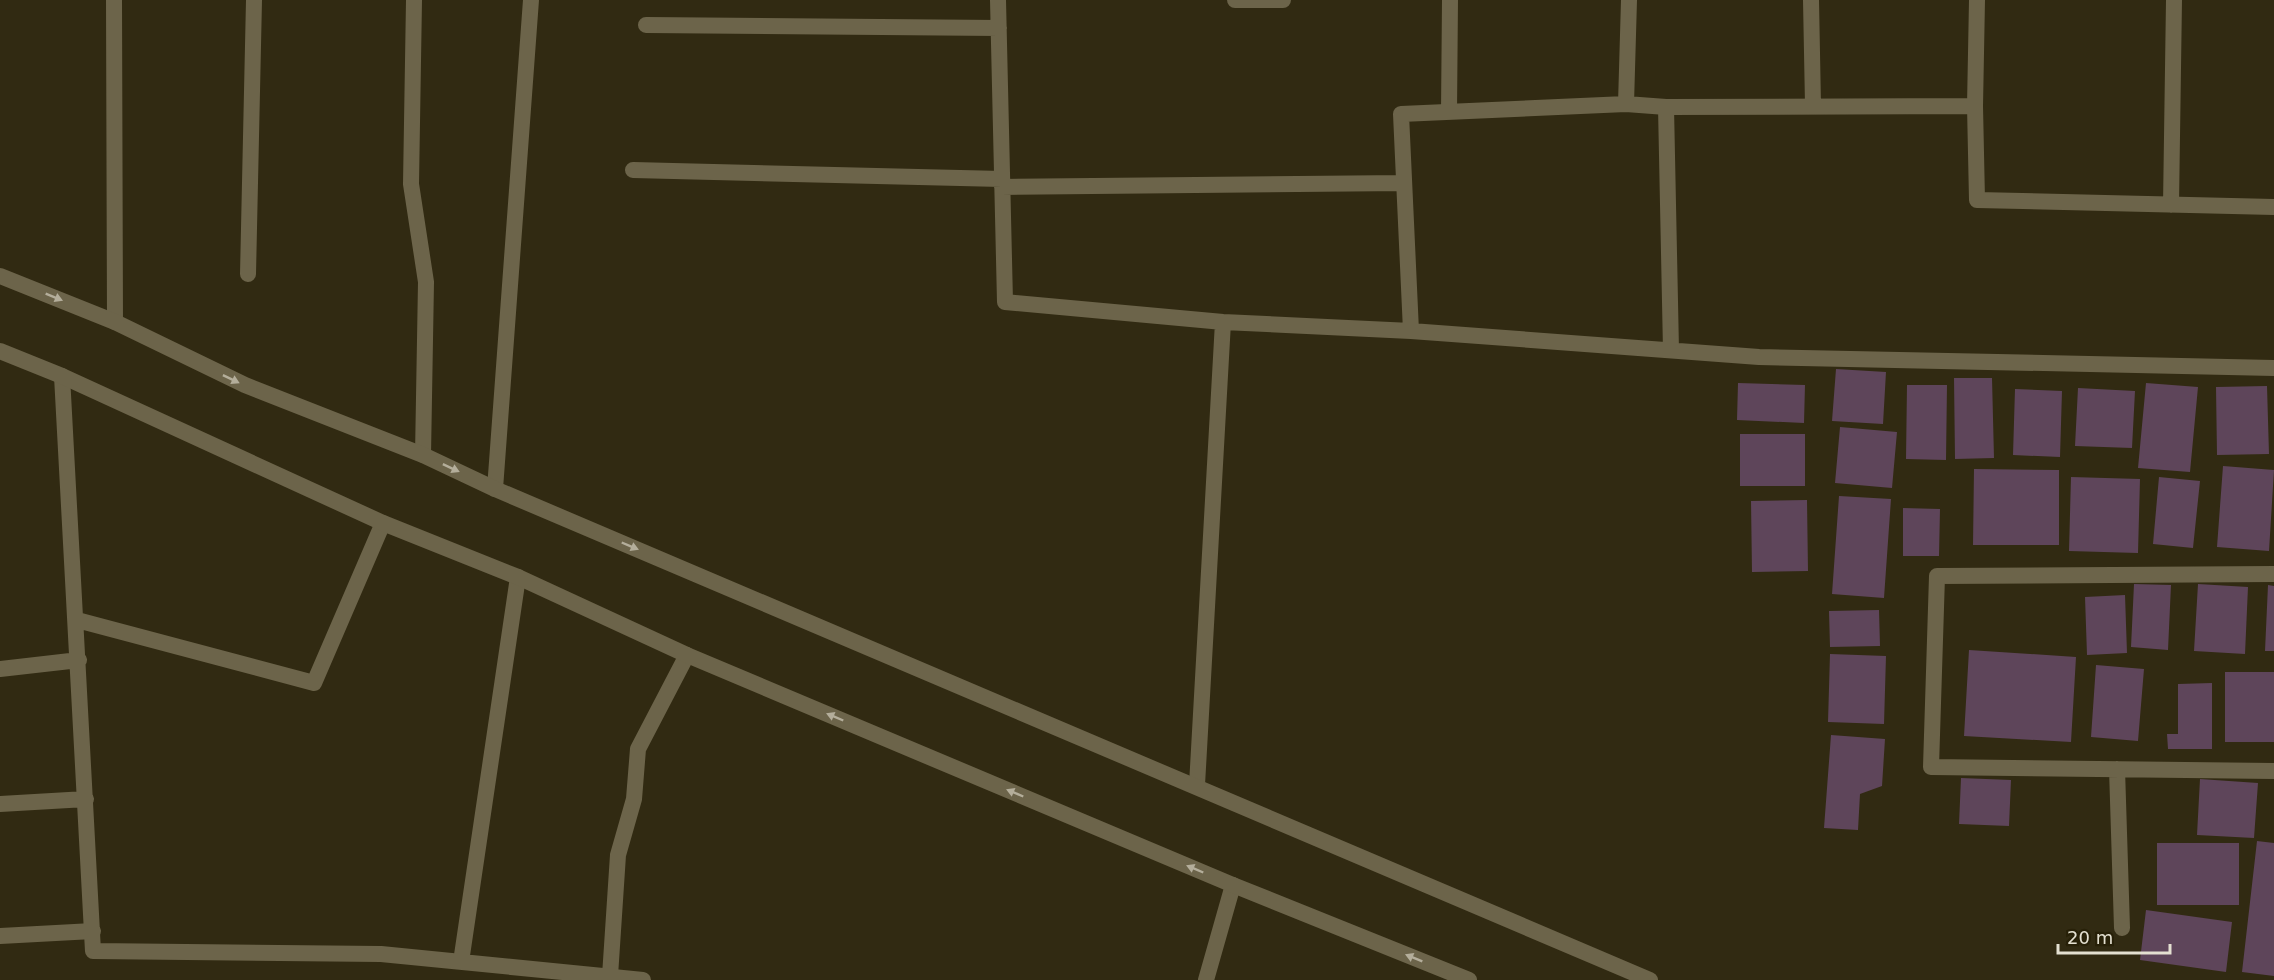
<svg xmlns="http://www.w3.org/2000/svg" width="2274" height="980" viewBox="0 0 2274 980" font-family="'DejaVu Sans',sans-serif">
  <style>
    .building { fill: #5e455a }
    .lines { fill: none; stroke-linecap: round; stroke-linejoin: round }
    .minor { stroke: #6c644a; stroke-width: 16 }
    .tertiary { stroke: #6c644a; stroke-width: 16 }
    .oneway { fill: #b4ae9b }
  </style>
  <rect width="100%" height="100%" fill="#312a12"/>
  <!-- building -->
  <path class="building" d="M1836 369 1886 372 1883 424 1832 421Z
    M1954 378H1992L1994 458 1955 459Z
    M1738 383 1805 385 1804 423 1737 420Z
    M2146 383 2198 387 2190 472 2138 468Z
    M1907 385H1947L1946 460 1906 459Z
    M2267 386 2269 454 2217 455 2216 387Z
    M2078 388 2135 391 2132 448 2075 446Z
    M2015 389 2062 391 2060 457 2013 455Z
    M1840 427 1897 432 1892 488 1835 483Z
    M1740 434H1805V486H1740Z
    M2223 466 2274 470 2269 551 2217 547Z
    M1974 469 2059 470V545H1973Z
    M2071 477 2140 479 2138 553 2069 551Z
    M2159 477 2200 481 2193 548 2153 544Z
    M1839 496 1891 499 1884 598 1832 594Z
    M1807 500 1808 571 1752 572 1751 501Z
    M1903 508 1940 509 1939 556H1903Z
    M2134 584 2171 585 2168 650 2131 647Z
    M2198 584 2248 587 2245 654 2194 651Z
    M2268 585 2274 586V651H2265Z
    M2125 595 2127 653 2087 655 2085 597Z
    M1879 610 1880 646 1830 647 1829 611Z
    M1969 650 2076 657 2071 742 1964 736Z
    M1830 654 1886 656 1884 724 1828 722Z
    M2096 665 2144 669 2138 741 2091 737Z
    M2225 672H2274V742H2225Z
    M2212 683V749H2168L2167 734H2178V684Z
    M1831 735 1885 739 1882 786 1860 794 1858 830 1824 828Z
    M1961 778 2011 780 2009 826 1959 824Z
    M2200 779 2258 783 2254 838 2197 835Z
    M2257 841 2274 843V976L2242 972Z
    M2157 843H2239V905H2157Z
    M2146 910 2232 922 2226 972 2140 960Z"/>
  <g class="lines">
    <!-- minor -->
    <path class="minor" d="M114 0 115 322
      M414 0 411 184 426 282 423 455
      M998 0 1005 302 1223 322 1411 331 1759 357 2274 368
      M1235 0H1283
      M1811 0 1813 105
      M646 25 999 28
      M1626 104 1629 0
      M1975 106 1977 0
      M1666 107 1671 350
      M1449 112 1450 0
      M633 170 1002 179
      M1002 187 1404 183
      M2171 205 2174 0
      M248 274 254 0
      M1411 331 1401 114 1626 104 1666 107 1975 106 1977 200 2274 207
      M62 376 93 951 381 954 643 980
      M495 489 531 0
      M2274 574 1937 576 1931 767 2274 771
      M77 620 314 683 383 523
      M0 669 79 660
      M2117 769 2122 928
      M1197 785 1223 322
      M0 804 86 799
      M0 936 93 931
      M461 962 518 577
      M610 976 618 855 634 799 638 749 687 655
      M1206 980 1233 885"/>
    <!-- tertiary -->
    <path class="tertiary" d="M0 276 115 322 245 385 423 455 495 489 1650 980
      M0 351 62 376 383 523 518 577 687 655 1233 885 1469 980"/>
  </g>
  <!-- one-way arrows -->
  <defs><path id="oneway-solid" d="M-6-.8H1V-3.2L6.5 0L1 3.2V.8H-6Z" transform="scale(1.5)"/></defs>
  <g class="oneway">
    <use href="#oneway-solid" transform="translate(54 297) rotate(22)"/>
    <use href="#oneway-solid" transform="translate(231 379) rotate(26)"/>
    <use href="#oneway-solid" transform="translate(451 468) rotate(25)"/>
    <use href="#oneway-solid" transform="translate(630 546) rotate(23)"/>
    <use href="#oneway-solid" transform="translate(835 717) rotate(-157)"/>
    <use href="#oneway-solid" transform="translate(1015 793) rotate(-157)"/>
    <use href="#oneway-solid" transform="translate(1195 869) rotate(-157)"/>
    <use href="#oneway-solid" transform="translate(1414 958) rotate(-158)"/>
  </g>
  <!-- scale -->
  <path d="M2058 944v9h112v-9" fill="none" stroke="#e4e0d1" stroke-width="3"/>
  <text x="2067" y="944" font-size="18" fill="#e4e0d1" stroke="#272008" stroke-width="4.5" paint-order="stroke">20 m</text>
</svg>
